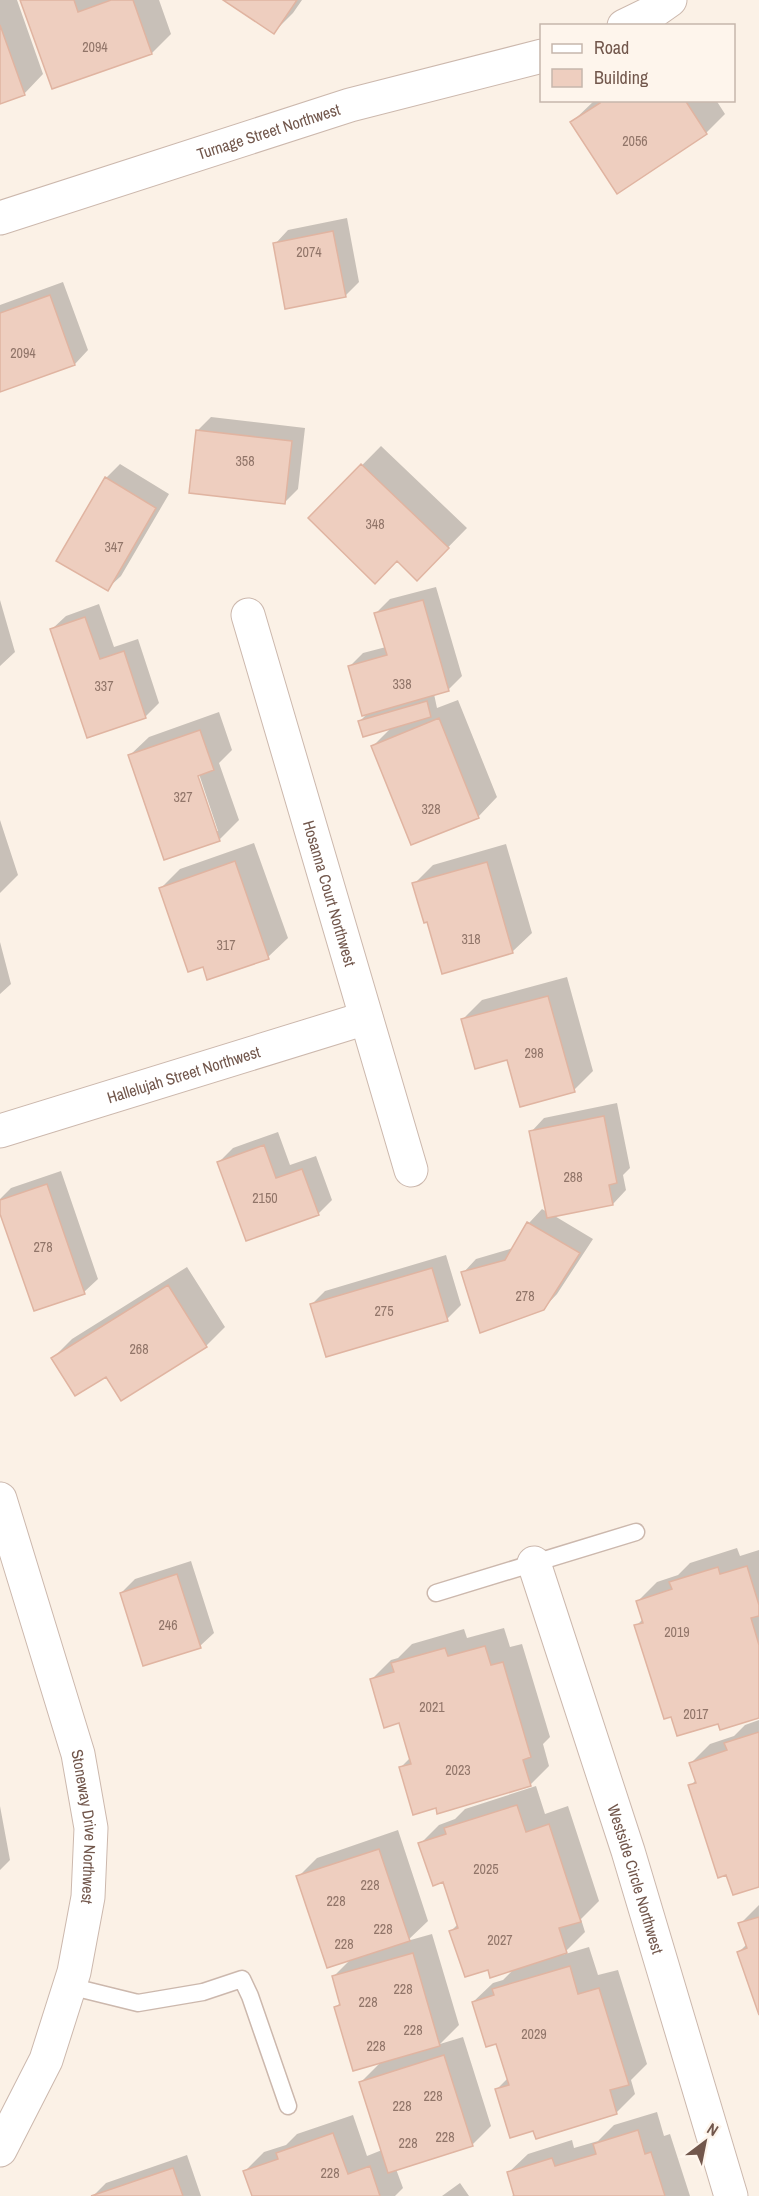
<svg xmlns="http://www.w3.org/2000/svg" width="759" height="2196" viewBox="0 0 759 2196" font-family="'Archivo Narrow',sans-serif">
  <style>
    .shadow { fill: #0003; fill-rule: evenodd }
    .building { fill: #eecebf; stroke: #e0b4a1; stroke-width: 1.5 }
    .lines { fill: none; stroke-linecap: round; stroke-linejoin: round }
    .service-casing { stroke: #ccb8ad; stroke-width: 19 }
    .minor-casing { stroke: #ccb8ad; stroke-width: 35 }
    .tertiary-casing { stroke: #ccb8ad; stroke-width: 35 }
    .service { stroke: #fff; stroke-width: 16 }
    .minor { stroke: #fff; stroke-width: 33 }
    .tertiary { stroke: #fff; stroke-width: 33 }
    .labels { text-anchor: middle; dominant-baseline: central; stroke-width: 6; stroke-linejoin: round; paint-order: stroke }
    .number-label { font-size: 14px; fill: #917569 }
    .street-label { font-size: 16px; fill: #72574c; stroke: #fef5ec }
  </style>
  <rect width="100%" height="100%" fill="#fbf1e6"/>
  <!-- shadow -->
  <path class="shadow" d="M0 0H17L43 74 24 94 0 102Z
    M22 0H159L171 34 152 53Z
    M226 0H302L293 13 274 32Z
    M595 100H716L725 114 706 133 572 122Z
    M347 218 359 282 345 296 275 244 288 230Z
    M63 282 88 350 75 364 0 391V305Z
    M211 417 305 428 298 489 284 503 197 431Z
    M381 446 467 528 417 579 397 559 310 518Z
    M120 464 169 494 121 576 107 589 106 478Z
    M436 587 462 676 448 690 434 694 437 708 458 700 497 797 478 817 373 746 392 727 360 721 368 713 349 667 363 653 386 647 376 613 390 599Z
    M0 600 15 652 0 666Z
    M99 604 114 647 138 639 159 703 145 717 52 629 66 616Z
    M219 712 232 750 219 763 239 820 220 839 165 858 129 756 149 737ZM197 768 218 831H215L194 769Z
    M0 820 18 875 0 893Z
    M254 843 288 938 268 957 204 965 161 888 180 869Z
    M506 844 532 933 512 952 428 921 414 884 433 865Z
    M0 942 11 984 0 994Z
    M567 977 593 1071 574 1090 508 1058 462 1020 482 1000Z
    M617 1103 630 1168 623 1175 626 1190 613 1204 553 1215 593 1239 557 1294 543 1309 463 1273 476 1259 513 1248 529 1223 542 1209 547 1212 531 1132 544 1118Z
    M278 1132 290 1165 316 1156 332 1200 318 1214 219 1162 233 1148Z
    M61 1171 98 1279 84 1292 0 1209V1199L11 1188Z
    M446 1255 461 1305 447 1319 311 1305 325 1291Z
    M187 1267 225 1327 206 1346 106 1375 53 1358 72 1339Z
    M737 1548 740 1556 759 1550V1717L719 1722 636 1626 643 1619 638 1601 657 1582 678 1575 690 1563Z
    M191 1561 214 1633 200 1646 121 1593 135 1579Z
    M504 1628 510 1647 522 1644 550 1737 543 1744 549 1766 530 1785 437 1806 401 1767 410 1758 400 1722 372 1679 391 1660 398 1658 412 1644 464 1629 467 1638Z
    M759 1720V1885L690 1786 696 1780 691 1763 710 1744 734 1736 745 1725Z
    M536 1786 545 1814 568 1806 599 1901 581 1919 585 1932 562 1955 589 1947 598 1975 618 1970 647 2064 631 2080 635 2094 616 2113 534 2129 497 2089 508 2078 497 2042 473 2002 493 1983 503 1980 515 1968H489L451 1931 458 1924 444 1881 420 1844 439 1825 455 1819 465 1809Z
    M0 1806 10 1860 0 1870Z
    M398 1830 428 1921 407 1941 432 1934 459 2025 440 2044 463 2037 491 2126 472 2145 396 2169 403 2188 395 2196H254L245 2171 264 2152 286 2145 297 2134 353 2115 367 2156 382 2150 361 2082 382 2061 336 2007 341 2002 333 1977 351 1959 298 1877 317 1858Z
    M759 1905V2010L739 1952 747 1944 740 1924Z
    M657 2112 664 2136 670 2134 690 2196H512L515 2193 508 2173 528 2154 572 2140 574 2148 598 2141 614 2125Z
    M187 2155 201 2196H93L106 2183Z
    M460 2183 469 2196H442Z"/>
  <!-- building -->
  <path class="building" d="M20 0H74L78 12 111 0H133L152 54 52 89Z
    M223 0H297L274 34Z
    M0 25 25 95 0 104Z
    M598 100H685L707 134 617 194 570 122 600 103Z
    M333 231 346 297 285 309 273 243Z
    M50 295 75 365 0 392V313Z
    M196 430 292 441 285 504 189 493Z
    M361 464 449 548 417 581 397 561 375 584 308 518Z
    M105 477 156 508 108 591 56 561Z
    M423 600 449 691 362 716 348 666 387 655 374 613Z
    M85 617 100 659 124 651 146 718 87 738 50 629Z
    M427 701 431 717 363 737 358 721Z
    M439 718 479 818 411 845 371 746Z
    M200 730 214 770 198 776 220 841 164 860 128 755Z
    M235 861 269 959 207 980 203 967 188 972 159 888Z
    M487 862 513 953 442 974 427 922 424 923 412 883Z
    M548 996 575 1092 520 1107 507 1060 475 1069 461 1019Z
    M604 1116 617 1183 609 1185 613 1205 547 1218 529 1131Z
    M264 1145 276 1178 302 1169 319 1215 246 1241 217 1162Z
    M47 1184 85 1294 34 1311 0 1214V1200Z
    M527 1222 580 1253 544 1310 480 1333 461 1272 505 1260Z
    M432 1268 448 1321 326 1357 310 1304Z
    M168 1285 207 1347 121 1401 106 1377 75 1396 51 1358Z
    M747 1566 759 1605V1616L751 1618 759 1645V1718L720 1730 718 1724 677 1736 671 1717 664 1719 634 1625 643 1623 636 1601 672 1589 669 1582 718 1567 720 1574Z
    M177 1574 201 1648 143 1666 120 1593Z
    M485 1646 491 1665 503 1662 531 1757 523 1760 531 1786 437 1814 436 1808 413 1815 399 1767 411 1764 399 1723 384 1728 370 1679 394 1672 391 1663 445 1648 448 1656Z
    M759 1732V1887L733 1895 726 1875 718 1878 688 1785 696 1783 689 1763 727 1750 724 1743Z
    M517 1805 526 1832 549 1824 581 1922 559 1928 567 1953 490 1978 488 1970 465 1977 449 1931 458 1928 443 1882 433 1886 418 1843 446 1834 444 1828Z
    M379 1849 410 1941 327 1968 296 1876Z
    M759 1917V2015L737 1952 747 1948 738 1923Z
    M413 1953 440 2046 353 2071 334 2007 340 2005 332 1976Z
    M570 1966 578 1994 599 1988 629 2085 610 2090 617 2114 536 2139 533 2131 510 2138 495 2089 509 2085 496 2044 486 2047 472 2002 494 1995 492 1989Z
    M444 2055 473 2146 388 2173 359 2082Z
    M638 2130 645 2154 651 2152 665 2196H514L507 2172 552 2158 555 2166 596 2154 593 2144Z
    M333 2133 348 2174 370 2166 380 2196H252L243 2171 278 2159 276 2153Z
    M173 2168 183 2196H91Z"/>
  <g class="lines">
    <!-- service casing -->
    <g class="service-casing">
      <path id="service" d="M436 1593 636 1532
        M69 1986 138 2003 203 1992 242 1979 250 1996 288 2106"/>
    </g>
    <!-- minor casing -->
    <g class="minor-casing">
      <g id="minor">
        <path d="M624 26 653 12 670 0"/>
        <path id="s1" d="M0 218 350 105 542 56"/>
        <path id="s2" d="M248 615 411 1170"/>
        <path id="s3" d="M0 1131 366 1018"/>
        <path id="s4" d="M534 1563 628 1851 731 2196"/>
      </g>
    </g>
    <!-- tertiary casing -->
    <g class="tertiary-casing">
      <g id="tertiary">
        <path id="s5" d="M0 1499 78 1754 91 1828 88 1897 74 1972 46 2060 0 2150"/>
      </g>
    </g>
    <!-- service -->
    <use href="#service" class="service"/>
    <!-- minor -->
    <use href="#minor" class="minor"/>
    <!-- tertiary -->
    <use href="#tertiary" class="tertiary"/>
  </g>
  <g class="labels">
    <!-- number labels -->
    <g class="number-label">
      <text x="95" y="47">2094</text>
      <text x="635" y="141">2056</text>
      <text x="309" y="252">2074</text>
      <text x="23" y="353">2094</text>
      <text x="245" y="461">358</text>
      <text x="375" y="524">348</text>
      <text x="114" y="547">347</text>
      <text x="402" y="684">338</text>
      <text x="104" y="686">337</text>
      <text x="183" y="797">327</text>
      <text x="431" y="809">328</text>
      <text x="471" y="939">318</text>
      <text x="226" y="945">317</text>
      <text x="534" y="1053">298</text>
      <text x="573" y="1177">288</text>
      <text x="265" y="1198">2150</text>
      <text x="43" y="1247">278</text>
      <text x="525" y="1296">278</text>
      <text x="384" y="1311">275</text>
      <text x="139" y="1349">268</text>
      <text x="168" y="1625">246</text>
      <text x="677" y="1632">2019</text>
      <text x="432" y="1707">2021</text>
      <text x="696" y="1714">2017</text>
      <text x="458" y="1770">2023</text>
      <text x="486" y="1869">2025</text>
      <text x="370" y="1885">228</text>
      <text x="336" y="1901">228</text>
      <text x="383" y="1929">228</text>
      <text x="500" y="1940">2027</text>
      <text x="344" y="1944">228</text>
      <text x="403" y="1989">228</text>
      <text x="368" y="2002">228</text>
      <text x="413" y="2030">228</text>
      <text x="534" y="2034">2029</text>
      <text x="376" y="2046">228</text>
      <text x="433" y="2096">228</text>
      <text x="402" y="2106">228</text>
      <text x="445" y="2137">228</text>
      <text x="408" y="2143">228</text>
      <text x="330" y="2173">228</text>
    </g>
    <!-- street labels -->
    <g class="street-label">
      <text stroke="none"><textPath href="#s1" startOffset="282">Turnage Street Northwest</textPath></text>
      <text stroke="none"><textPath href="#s2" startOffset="290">Hosanna Court Northwest</textPath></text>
      <text stroke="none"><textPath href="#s3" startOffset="192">Hallelujah Street Northwest</textPath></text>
      <text stroke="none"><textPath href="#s5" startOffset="340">Stoneway Drive Northwest</textPath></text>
      <text stroke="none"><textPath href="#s4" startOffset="332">Westside Circle Northwest</textPath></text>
    </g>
  </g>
  <!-- legend -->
  <rect x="540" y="24" width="195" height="78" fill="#fef5ec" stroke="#c6b6ac" stroke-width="1.5"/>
  <rect x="552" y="44" width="30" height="9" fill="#ffffff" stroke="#c6b6ac" stroke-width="1.5"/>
  <text x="594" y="54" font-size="18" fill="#72574c">Road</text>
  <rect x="552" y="69" width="30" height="18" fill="#eecebf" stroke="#c6b6ac" stroke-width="1.5"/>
  <text x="594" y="84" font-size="18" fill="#72574c">Building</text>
  <!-- north arrow -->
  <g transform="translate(705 2142) rotate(32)" stroke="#fef5ec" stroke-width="4.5" paint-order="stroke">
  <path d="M0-4.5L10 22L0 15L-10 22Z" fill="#72574c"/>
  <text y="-9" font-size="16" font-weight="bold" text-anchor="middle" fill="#72574c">N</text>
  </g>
</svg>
